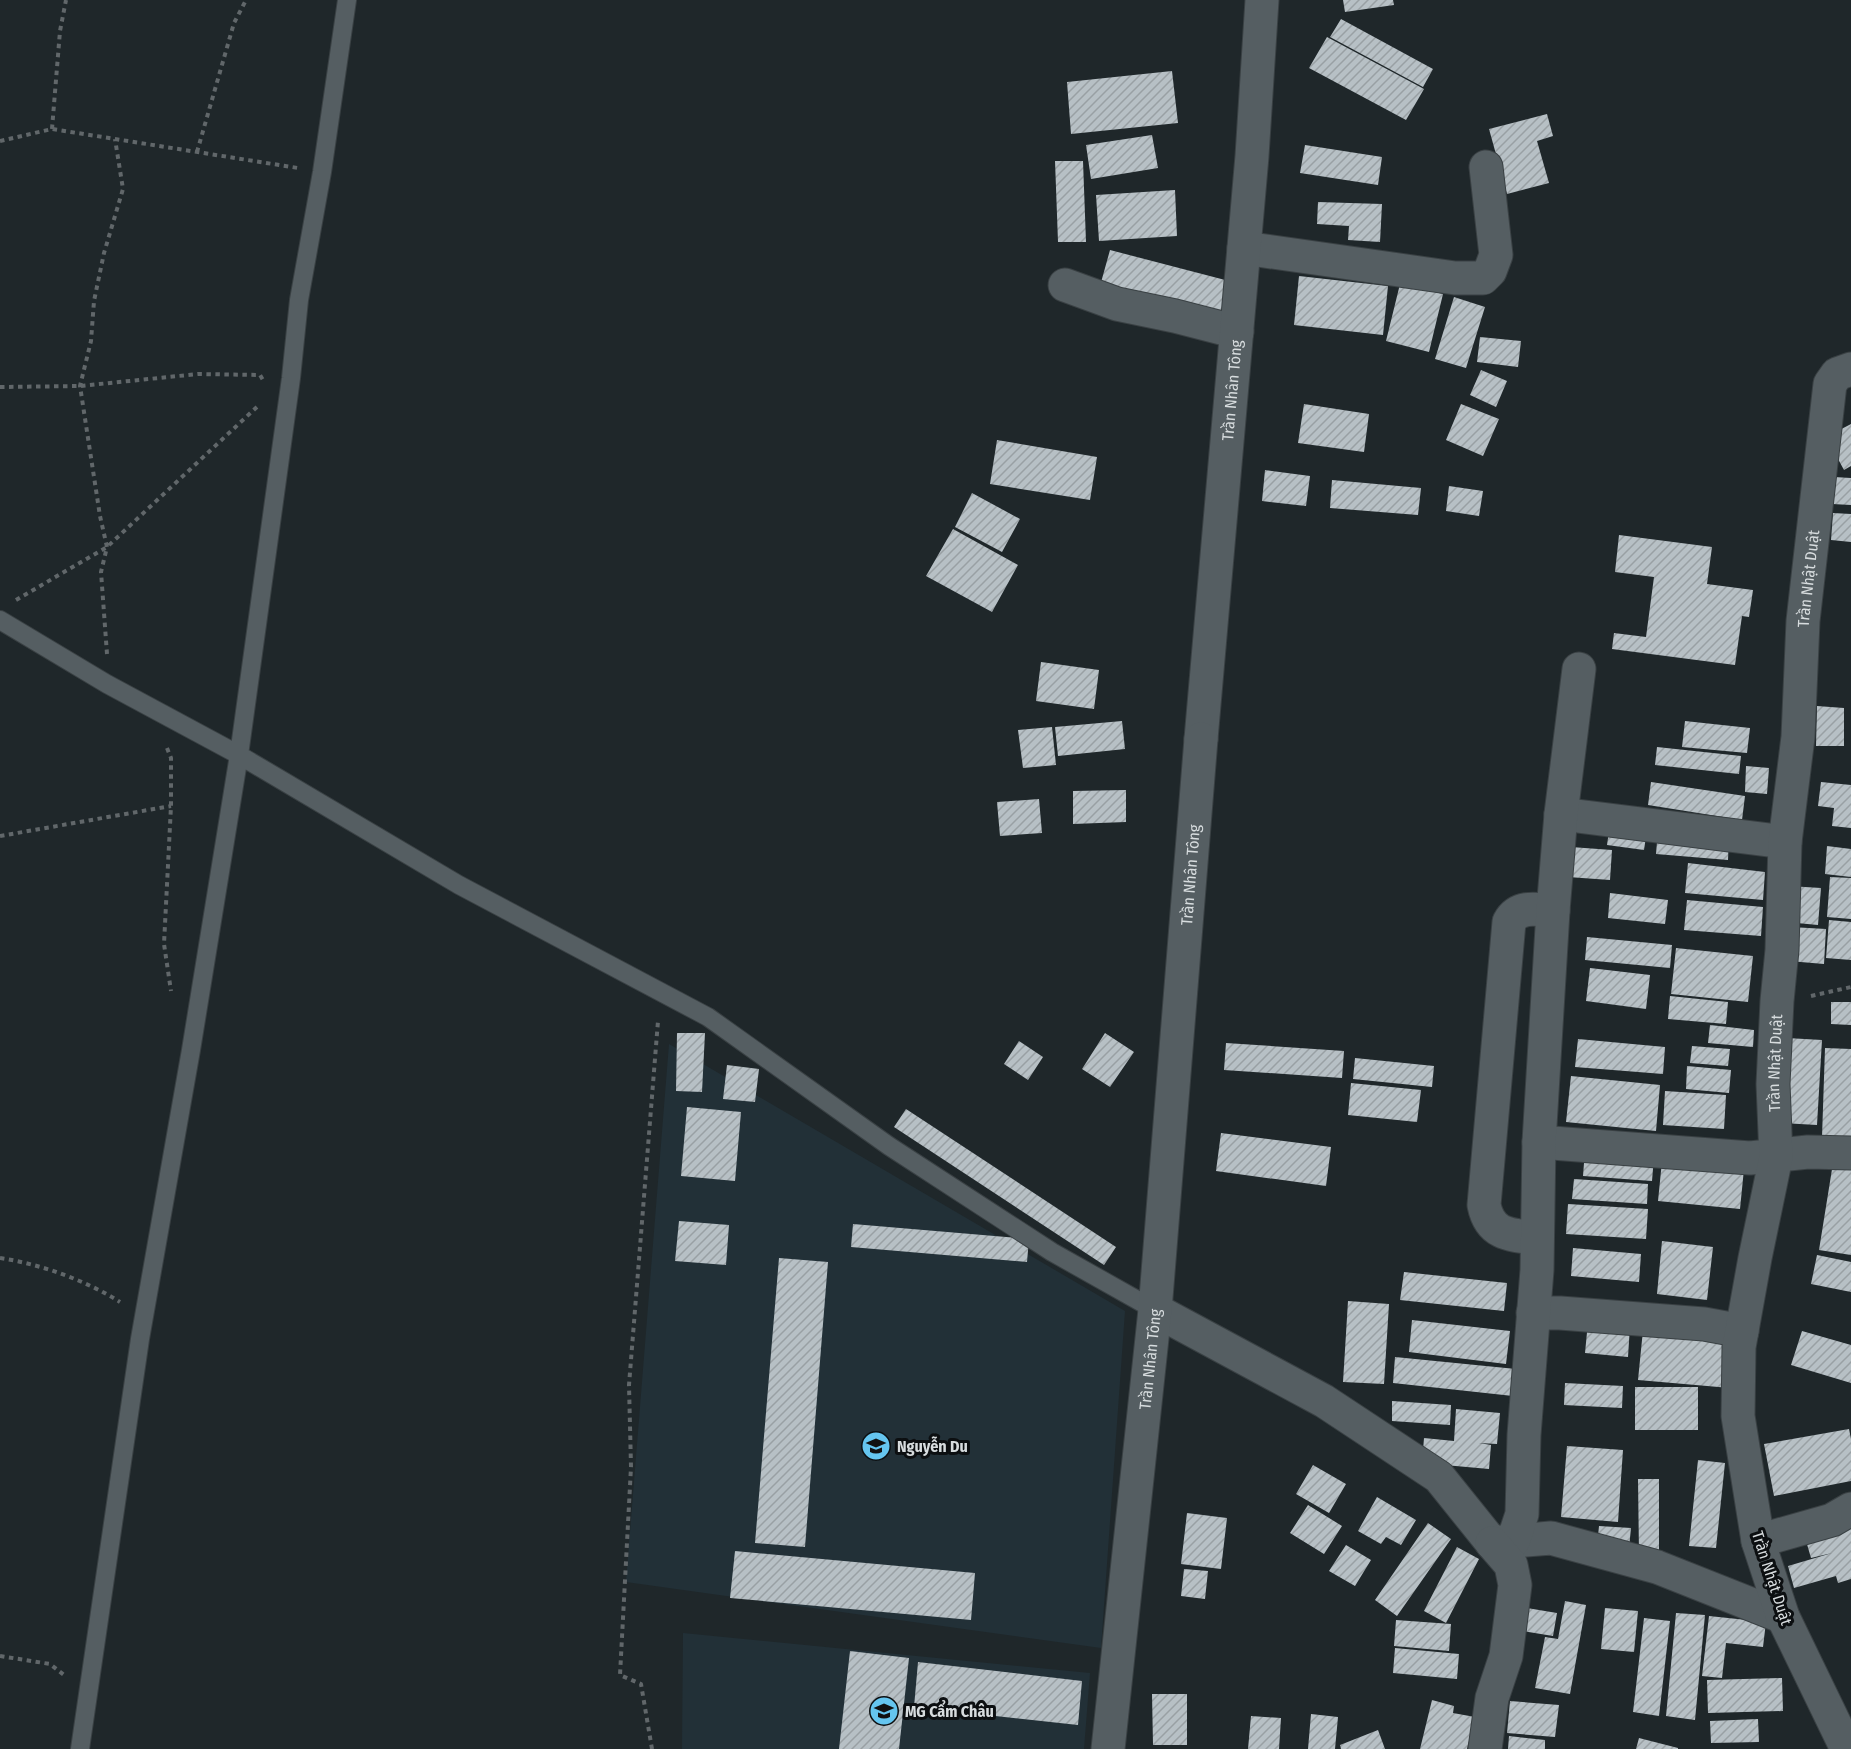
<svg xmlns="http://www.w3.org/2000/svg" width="1851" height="1749" viewBox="0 0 1851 1749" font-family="'Fira Sans Condensed',sans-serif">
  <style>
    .built { fill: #223037 }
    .building { fill: url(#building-hatch) }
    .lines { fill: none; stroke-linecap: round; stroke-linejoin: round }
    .lane-casing { stroke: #3a4144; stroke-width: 20 }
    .street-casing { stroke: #3a4144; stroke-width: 35 }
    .secondary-casing { stroke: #3a4144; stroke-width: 35 }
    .path { stroke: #61676a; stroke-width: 4; stroke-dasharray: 4.5 4.5; stroke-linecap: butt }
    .lane { stroke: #555e62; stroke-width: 18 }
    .street { stroke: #555e62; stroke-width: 33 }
    .secondary { stroke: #555e62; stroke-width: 33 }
    .labels { text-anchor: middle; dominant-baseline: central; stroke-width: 6; stroke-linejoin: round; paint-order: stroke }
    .street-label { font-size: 16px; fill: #d7dcde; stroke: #0c0f11 }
    .poi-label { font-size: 16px; font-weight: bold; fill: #d7dcde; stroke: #0c0f11; text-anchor: start }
  </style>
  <defs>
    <pattern id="building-hatch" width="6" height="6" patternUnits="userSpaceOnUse" patternTransform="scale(1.5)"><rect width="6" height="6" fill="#b7c0c5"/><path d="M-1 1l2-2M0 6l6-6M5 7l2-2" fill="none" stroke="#99a0a4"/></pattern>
  </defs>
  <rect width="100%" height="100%" fill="#1f272a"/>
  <!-- built -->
  <path class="built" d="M669 1044 1125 1311 1101 1648 626 1582Z
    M683 1633 1090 1673 1084 1749H682Z"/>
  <!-- building -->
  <path class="building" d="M1343 0H1393L1394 5 1345 12Z
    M1341 19 1433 69 1423 87 1330 37Z
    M1327 37 1424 89 1406 120 1309 68Z
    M1172 71 1178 123 1071 134 1067 82Z
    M1547 114 1553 136 1537 141 1549 183 1507 194 1489 129Z
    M1152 135 1158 168 1091 179 1086 145Z
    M1305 145 1382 157 1378 185 1300 173Z
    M1055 161H1083L1086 242H1058Z
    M1175 190 1177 236 1099 241 1096 195Z
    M1318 202 1382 204 1380 242 1348 240 1349 226 1317 224Z
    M1110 250 1229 281 1220 318 1100 286Z
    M1299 276 1388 286 1383 335 1294 325Z
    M1400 284 1443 294 1429 352 1386 341Z
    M1454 297 1485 307 1466 368 1435 359Z
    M1480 337 1521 341 1518 367 1477 362Z
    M1481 370 1507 381 1496 407 1470 395Z
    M1304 404 1369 414 1364 452 1298 443Z
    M1461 404 1499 419 1483 456 1446 440Z
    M1851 424V466L1844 470 1826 437Z
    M997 440 1097 457 1090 500 990 484Z
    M1265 470 1310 476 1306 506 1262 501Z
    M1834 477 1851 478V505L1832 504Z
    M1332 480 1421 488 1418 515 1330 508Z
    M1449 486 1483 491 1479 516 1446 511Z
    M972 493 1020 519 1002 552 955 527Z
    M1833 513 1851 514V542L1831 540Z
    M953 529 1018 565 992 612 926 576Z
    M1619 535 1712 547 1707 584 1753 590 1749 617 1742 616 1735 665 1612 649 1614 633 1646 637 1654 577 1615 572Z
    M1041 662 1099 670 1094 709 1036 701Z
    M1817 706 1844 708V746H1816Z
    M1122 721 1125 749 1058 756 1055 727Z
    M1685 721 1750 728 1747 753 1682 747Z
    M1052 727 1056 765 1023 768 1018 730Z
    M1657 747 1741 756 1739 774 1655 765Z
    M1746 766 1769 768 1767 794 1745 792Z
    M1651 782 1745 796 1742 820 1648 805Z
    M1821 782 1851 785V828L1832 826 1834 808 1818 806Z
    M1126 790V822L1073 824V791Z
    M1039 799 1042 833 1000 836 997 802Z
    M1610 824 1647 830 1644 850 1607 845Z
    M1658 830 1729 836 1728 860 1656 854Z
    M1827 846 1851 849V877L1825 874Z
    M1571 847 1612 850 1610 880 1568 877Z
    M1688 863 1765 872 1763 900 1685 893Z
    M1830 877 1851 878V919L1827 917Z
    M1789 886 1821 888 1818 925 1786 922Z
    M1610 893 1668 900 1665 924 1608 918Z
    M1687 900 1763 907 1761 936 1684 930Z
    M1829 920 1851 922V960L1826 958Z
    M1791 927 1826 929 1824 964 1789 961Z
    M1587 937 1672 945 1670 968 1585 960Z
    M1676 948 1753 956 1748 1002 1671 994Z
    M1590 968 1650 975 1646 1009 1586 1001Z
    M1670 996 1728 1002 1726 1024 1668 1019Z
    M1831 1002H1851V1025L1831 1024Z
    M1710 1025 1754 1030 1753 1047 1708 1043Z
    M677 1033H705L702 1092 676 1091Z
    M1105 1033 1134 1052 1110 1087 1082 1069Z
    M1787 1038 1822 1040 1817 1125 1782 1123Z
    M1578 1039 1665 1047 1663 1074 1575 1067Z
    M1019 1041 1043 1057 1028 1080 1004 1064Z
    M1226 1043 1344 1051 1342 1078 1224 1070Z
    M1692 1046 1730 1049 1728 1066 1690 1063Z
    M1825 1048 1851 1049V1138L1822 1137Z
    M1355 1058 1434 1066 1432 1087 1353 1079Z
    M727 1065 759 1069 755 1102 723 1099Z
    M1687 1066 1731 1070 1729 1093 1686 1089Z
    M1571 1076 1660 1085 1656 1131 1566 1122Z
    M1351 1083 1421 1090 1417 1122 1348 1115Z
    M1665 1091 1726 1095 1724 1129 1663 1125Z
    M687 1107 741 1112 735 1181 681 1176Z
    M906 1109 1116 1247 1104 1265 894 1127Z
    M1221 1133 1331 1147 1326 1186 1216 1171Z
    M1585 1150 1654 1157 1652 1181 1583 1176Z
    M1662 1161 1744 1169 1740 1209 1658 1201Z
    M1833 1163 1851 1166V1255L1819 1250Z
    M1574 1179 1648 1184 1647 1204 1572 1199Z
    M1568 1204 1648 1209 1646 1239 1566 1234Z
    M679 1221 729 1225 726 1265 675 1261Z
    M853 1224 1029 1239 1027 1262 851 1247Z
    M1662 1241 1713 1247 1707 1300 1657 1294Z
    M1573 1248 1641 1254 1639 1282 1571 1276Z
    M1817 1255 1851 1262V1292L1811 1284Z
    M779 1258 828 1262 805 1547 755 1543Z
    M1404 1272 1507 1283 1504 1311 1400 1300Z
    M1348 1301 1389 1304 1384 1384 1343 1382Z
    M1412 1320 1510 1331 1506 1364 1409 1352Z
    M1588 1322 1630 1326 1628 1357 1585 1353Z
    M1643 1330 1734 1338 1730 1388 1638 1380Z
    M1802 1331 1851 1345V1383L1791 1365Z
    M1395 1357 1516 1369 1513 1396 1393 1383Z
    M1565 1383 1623 1386 1622 1408 1564 1405Z
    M1635 1387H1698V1430H1635Z
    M1392 1401 1451 1405 1450 1425 1392 1421Z
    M1456 1409 1500 1413 1497 1444 1479 1443 1491 1445 1489 1469 1422 1463 1424 1438 1454 1441Z
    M1849 1429 1851 1439V1481L1774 1496 1764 1444Z
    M1567 1446 1623 1450 1618 1522 1561 1517Z
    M1698 1460 1725 1463 1716 1548 1689 1546Z
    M1313 1465 1346 1484 1329 1513 1296 1494Z
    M1638 1479H1659V1554L1639 1555Z
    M1377 1497 1416 1520 1401 1545 1386 1537 1381 1544 1358 1531Z
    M1308 1505 1342 1526 1324 1554 1290 1533Z
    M1187 1513 1227 1518 1221 1569 1181 1564Z
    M1851 1521V1579L1838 1583 1836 1576 1794 1588 1788 1566 1832 1553 1811 1558 1804 1534Z
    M1428 1523 1451 1539 1397 1616 1375 1600Z
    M1599 1526 1631 1528 1629 1548 1597 1546Z
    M1346 1545 1371 1560 1355 1586 1329 1571Z
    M1457 1547 1479 1559 1446 1623 1424 1611Z
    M735 1551 975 1573 971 1620 730 1598Z
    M1184 1569 1208 1571 1205 1599 1181 1596Z
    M1565 1601 1586 1605 1570 1694 1535 1688 1545 1637 1558 1639Z
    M1527 1608 1557 1613 1553 1636 1523 1631Z
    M1605 1608 1638 1611 1634 1652 1601 1649Z
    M1676 1613 1705 1615 1695 1720 1666 1716Z
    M1709 1616 1766 1622 1763 1647 1726 1643 1722 1678 1702 1676Z
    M1644 1618 1670 1621 1659 1716 1633 1712Z
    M1396 1620 1451 1624 1449 1651 1394 1646Z
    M1395 1648 1459 1654 1457 1679 1393 1673Z
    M850 1651 909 1658 899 1749H839Z
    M918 1662 1082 1681 1078 1725 914 1707Z
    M1782 1678 1783 1711 1708 1713 1707 1680Z
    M1152 1694H1187V1745H1153Z
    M1432 1700 1454 1706 1453 1713 1475 1717 1467 1749H1420Z
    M1510 1701 1559 1705 1555 1737 1507 1733Z
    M1311 1714 1338 1717 1335 1749H1308Z
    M1251 1716 1281 1718 1279 1749H1248Z
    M1758 1719 1759 1742 1711 1743 1710 1721Z
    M1378 1730 1385 1749H1341L1340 1745Z
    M1509 1736 1545 1740V1749H1508Z
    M1639 1738 1678 1748V1749H1636Z"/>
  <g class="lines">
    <!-- lane casing -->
    <g class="lane-casing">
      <path id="lane" d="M0 620 107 684 239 755 459 885 708 1017 889 1146 1052 1252 1155 1310
        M80 1749 140 1339 191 1050 239 755 291 378 299 300 322 172 347 0"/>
    </g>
    <!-- street casing -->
    <g class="street-casing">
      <g id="street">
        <path d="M1244 248 1455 278H1483L1490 271 1496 255 1486 167"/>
        <path d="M1065 285 1117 304 1175 316 1237 332"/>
        <path id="s1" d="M1201 739 1252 156 1262 0"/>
        <path d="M1561 814 1785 842"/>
        <path d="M1539 1142 1750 1158 1808 1152 1851 1153"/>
        <path d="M1537 1238C1510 1235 1490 1235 1484 1205L1509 922C1518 905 1537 909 1553 911"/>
        <path d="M1155 1310 1324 1401 1439 1477 1492 1543 1551 1538 1657 1567 1783 1617"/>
        <path d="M1533 1313H1560L1704 1324 1742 1331"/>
        <path d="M1758 1541 1832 1520 1851 1509"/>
        <path d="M1492 1543 1513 1541 1522 1514 1524 1435 1537 1270 1539 1142 1553 911 1561 814 1579 669"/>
        <path d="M1485 1749 1492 1698 1506 1656 1515 1585 1511 1565 1492 1543"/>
        <path id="s2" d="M1847 1749 1783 1617 1758 1541 1738 1416 1739 1347 1755 1258 1776 1157 1773 1084 1777 1001 1782 950 1785 842 1798 737 1803 621 1830 384 1837 374 1851 369"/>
      </g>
    </g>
    <!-- secondary casing -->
    <g class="secondary-casing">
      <g id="secondary">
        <path id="s3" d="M1108 1749 1155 1310 1201 739"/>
      </g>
    </g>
    <!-- path -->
    <path class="path" d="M52 129 60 31 66 0
      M0 141 52 129 298 168
      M197 152 234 23 246 0
      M0 387 80 386 198 374 260 375 263 380
      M16 600 107 547 259 405
      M107 654 101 572 107 547 100 516 80 386 91 341 94 301 104 253 123 189 115 139
      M167 748 171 758V806L164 944 171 991
      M0 836 171 806
      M1811 996 1851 987
      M0 1258C40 1264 85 1280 120 1302
      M0 1656 50 1664 64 1675
      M652 1749 641 1684 620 1675 631 1467 629 1385 658 1021"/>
    <!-- lane -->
    <use href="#lane" class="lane"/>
    <!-- street -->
    <use href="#street" class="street"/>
    <!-- secondary -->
    <use href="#secondary" class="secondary"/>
  </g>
  <!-- icons -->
  <defs>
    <g id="school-disc" transform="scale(1.5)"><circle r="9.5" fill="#65c5ef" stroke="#0c0f11"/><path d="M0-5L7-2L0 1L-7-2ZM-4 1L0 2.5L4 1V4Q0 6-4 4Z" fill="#111"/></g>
  </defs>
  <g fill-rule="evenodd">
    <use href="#school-disc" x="876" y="1446"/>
    <use href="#school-disc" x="884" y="1711"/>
  </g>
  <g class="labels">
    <!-- street labels -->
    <g class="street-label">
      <text stroke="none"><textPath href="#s1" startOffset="350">Trần Nhân Tông</textPath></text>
      <text stroke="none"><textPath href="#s2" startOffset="1196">Trần Nhật Duật</textPath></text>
      <text stroke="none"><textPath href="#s3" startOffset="878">Trần Nhân Tông</textPath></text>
      <text stroke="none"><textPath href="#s2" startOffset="710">Trần Nhật Duật</textPath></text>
      <text stroke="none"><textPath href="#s3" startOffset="392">Trần Nhân Tông</textPath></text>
      <text transform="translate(1772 1578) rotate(72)">Trần Nhật Duật</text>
    </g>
    <!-- poi labels -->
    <g class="poi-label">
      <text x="897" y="1446">Nguyễn Du</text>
      <text x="905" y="1711">MG Cẩm Châu</text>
    </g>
  </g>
</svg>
